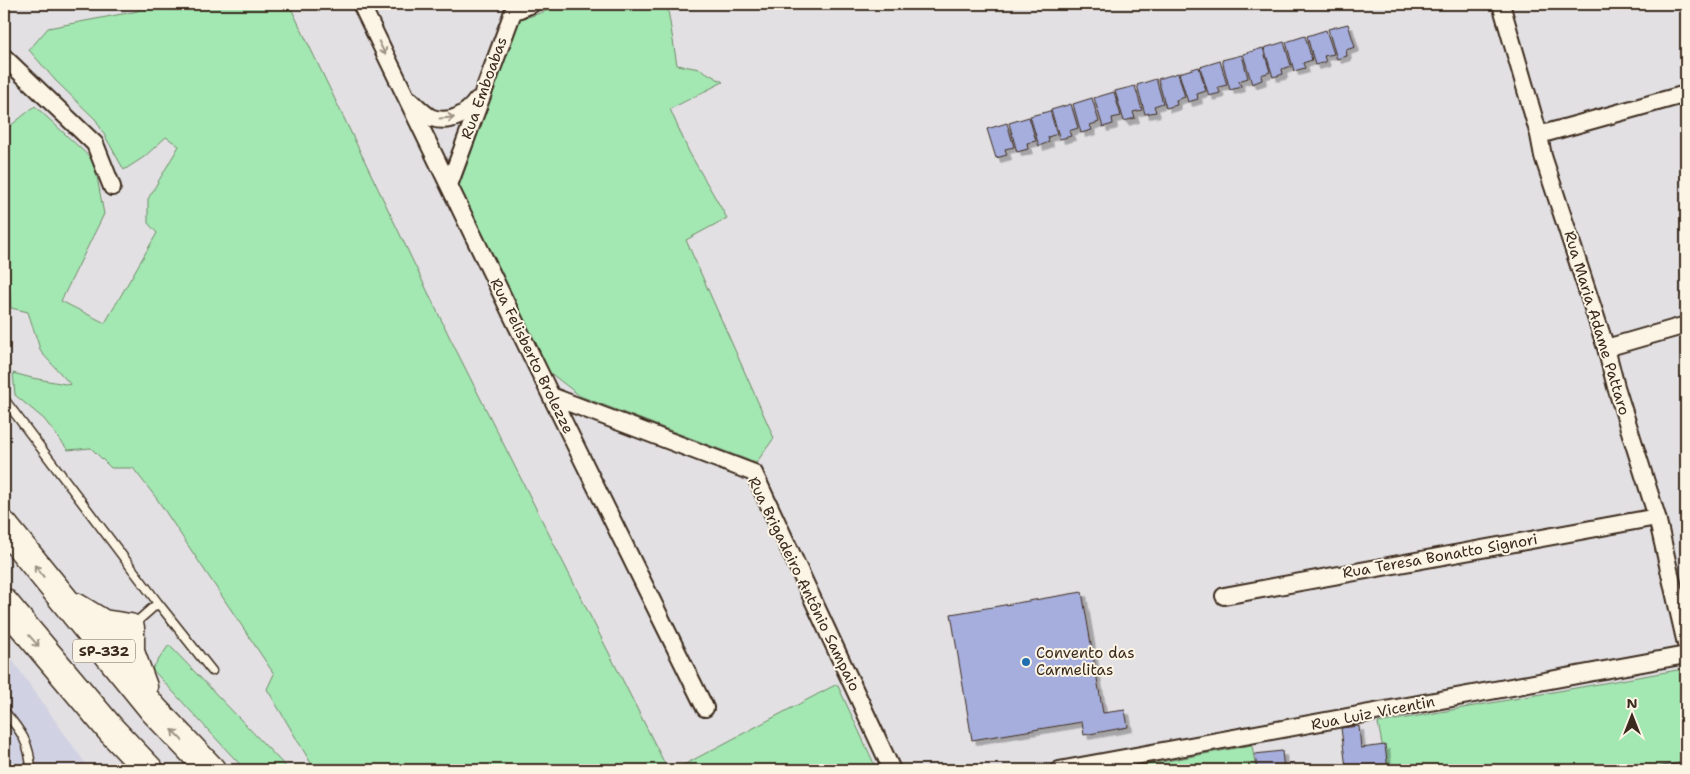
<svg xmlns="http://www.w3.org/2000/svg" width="1690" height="774" viewBox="0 0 1690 774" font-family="'Shantell Sans',sans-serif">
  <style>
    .built { fill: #d0d1e2 }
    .green { fill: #a3e7b2; stroke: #6f8868 }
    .building { fill: #a6aede; stroke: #3b2a1e; filter: url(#shadow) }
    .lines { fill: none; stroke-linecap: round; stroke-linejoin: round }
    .service-casing { stroke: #3b2a1e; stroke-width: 11 }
    .minor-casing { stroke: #3b2a1e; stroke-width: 20 }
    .motorway-casing { stroke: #3b2a1e; stroke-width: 31 }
    .service { stroke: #fcf5e5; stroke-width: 8 }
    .minor { stroke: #fcf5e5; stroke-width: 16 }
    .motorway { stroke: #fcf5e5; stroke-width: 28 }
    .oneway { stroke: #9c9082 }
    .poi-dot { fill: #1f6fb2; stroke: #fcf5e5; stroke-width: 2 }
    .labels { text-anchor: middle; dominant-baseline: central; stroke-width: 4; stroke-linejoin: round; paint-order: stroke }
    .shield { fill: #fcf5e5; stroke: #75675a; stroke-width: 1 }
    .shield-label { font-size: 14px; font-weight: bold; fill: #3b2a1e }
    .street-label { font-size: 15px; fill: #3b2a1e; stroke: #fcf5e5 }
    .poi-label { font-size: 15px; fill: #3b2a1e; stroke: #fcf5e5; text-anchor: start }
  </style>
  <defs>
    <filter id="shadow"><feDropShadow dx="4.5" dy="4.5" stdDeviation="0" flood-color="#0004"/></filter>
  </defs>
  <rect width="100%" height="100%" fill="#e2e0e3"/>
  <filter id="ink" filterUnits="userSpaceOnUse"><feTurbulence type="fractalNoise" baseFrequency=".02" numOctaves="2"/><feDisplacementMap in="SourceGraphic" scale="10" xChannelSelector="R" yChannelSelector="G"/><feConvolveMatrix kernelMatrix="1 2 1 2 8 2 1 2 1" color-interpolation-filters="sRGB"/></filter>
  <g filter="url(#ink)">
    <!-- built -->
    <path class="built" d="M4 649 8 654 90 770H4Z"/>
    <!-- green -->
    <path class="green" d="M143 4H289L450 338 668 770H315L267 689 274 674 157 499 133 468H111L91 448 68 450 44 419 15 395 13 373 32 378 71 385 41 352 28 312 11 308 9 282 4 274V131L35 106 94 161 104 214 61 301 105 323 157 233 148 223V199L179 146 166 137 144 157 124 170 96 120 55 80 29 50 48 28 138 11Z
      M567 4H667L677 65 700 69 723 82 670 109 689 152 727 218 686 240 774 438 756 463 580 396 549 372 459 186 519 20Z
      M169 645 289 770H245L152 669Z
      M1683 669 1686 680V764L1651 770H1387L1378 723Z
      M837 684 877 770H674Z
      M1252 745 1256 770H1119Z"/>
    <!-- building -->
    <path class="building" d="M1348 24 1355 47 1346 50 1347 56 1337 59 1328 29Z
      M1326 30 1334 54 1324 56 1326 62 1315 65 1307 36Z
      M1305 36 1312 60 1303 63 1305 68 1294 71 1286 42Z
      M1284 42 1291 66 1282 69 1283 74 1273 77 1264 48Z
      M1263 48 1270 72 1261 75 1262 80 1252 84 1243 54Z
      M1242 55 1248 78 1239 81 1241 87 1230 90 1222 60Z
      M1220 61 1227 85 1218 87 1220 93 1209 96 1200 67Z
      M1199 67 1206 91 1197 94 1198 99 1188 102 1179 73Z
      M1178 73 1185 97 1176 100 1177 105 1166 108 1158 79Z
      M1156 79 1163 103 1154 106 1156 112 1145 114 1137 85Z
      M1135 86 1142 110 1133 112 1135 118 1124 121 1115 91Z
      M1114 92 1121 116 1112 118 1113 124 1103 127 1094 98Z
      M1092 98 1099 122 1090 125 1092 130 1081 133 1073 104Z
      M1071 104 1078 128 1069 131 1071 136 1060 139 1051 110Z
      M1050 111 1057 134 1048 137 1049 142 1039 146 1030 116Z
      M1029 117 1036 141 1027 143 1028 149 1017 152 1009 123Z
      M1007 123 1014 147 1005 149 1007 155 996 158 987 129Z
      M1082 592 1103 713 1125 710 1128 727 1084 735 1082 722 972 740 951 614Z
      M1359 726 1361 748 1385 745 1388 770H1359V766L1346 768 1341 728Z
      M1282 751 1284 770H1257L1255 754Z
      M1686 762V770H1639Z"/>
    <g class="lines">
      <!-- service casing -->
      <g class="service-casing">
        <path id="service" d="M4 399 158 603 212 671
          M133 625 158 603
          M4 711C21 731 30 743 31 770"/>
      </g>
      <!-- minor casing -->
      <g class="minor-casing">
        <path id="minor" d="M361 4 551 396 705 708
          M1501 4 1539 135 1543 156 1606 348 1616 387 1657 517 1686 644
          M4 57 95 144 112 187
          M410 100C416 105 425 115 432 118 451 124 467 114 477 100
          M1539 135 1686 94
          M449 185 513 12 532 4
          M1606 348 1686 325
          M551 396 754 473 892 770
          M1224 596 1657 517
          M1059 770 1686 655"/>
      </g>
      <!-- motorway casing -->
      <g class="motorway-casing">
        <path id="motorway" d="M4 526 153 709 211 770
          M4 603 111 730 149 770
          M75 607 103 624 130 628V652L143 687"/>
      </g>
      <!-- service -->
      <use href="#service" class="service"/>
      <!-- minor -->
      <use href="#minor" class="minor"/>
      <!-- motorway -->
      <use href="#motorway" class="motorway"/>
    </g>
    <!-- one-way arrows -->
    <defs><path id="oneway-shaft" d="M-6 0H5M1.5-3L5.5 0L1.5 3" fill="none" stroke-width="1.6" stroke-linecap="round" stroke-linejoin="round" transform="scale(1.25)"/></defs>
    <g class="oneway">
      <use href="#oneway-shaft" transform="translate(382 48) rotate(64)"/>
      <use href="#oneway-shaft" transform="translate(447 118) rotate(-4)"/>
      <use href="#oneway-shaft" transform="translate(39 571) rotate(-128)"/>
      <use href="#oneway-shaft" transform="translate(34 641) rotate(49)"/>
      <use href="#oneway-shaft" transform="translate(177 735) rotate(-134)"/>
    </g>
  </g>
  <!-- markers -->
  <circle class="poi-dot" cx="1026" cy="662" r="5"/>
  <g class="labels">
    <!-- shield labels -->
    <rect class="shield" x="73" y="639.5" width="62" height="23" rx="4"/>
    <g class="shield-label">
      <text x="104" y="651">SP-332</text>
    </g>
    <!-- street labels -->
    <g class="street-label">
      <text transform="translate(484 88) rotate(-70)">Rua Emboabas</text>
      <text transform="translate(1597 323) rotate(73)">Rua Maria Adame Pattaro</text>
      <text transform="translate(532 356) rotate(64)">Rua Felisberto Brolezze</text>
      <text transform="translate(1440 556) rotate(-10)">Rua Teresa Bonatto Signori</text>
      <text transform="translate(804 584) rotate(64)">Rua Brigadeiro Antônio Sampaio</text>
      <text transform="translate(1373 713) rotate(-11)">Rua Luiz Vicentin</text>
    </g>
    <!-- poi labels -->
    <g class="poi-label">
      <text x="1036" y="653">Convento das<tspan x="1036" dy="17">Carmelitas</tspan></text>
    </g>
  </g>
  <!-- margin -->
  <rect width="1690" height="774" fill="none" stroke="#fcf5e5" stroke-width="20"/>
  <rect x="10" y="10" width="1670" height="754" fill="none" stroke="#3b2a1e" stroke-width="2" filter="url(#ink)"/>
  <!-- north arrow -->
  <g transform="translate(1632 716)" stroke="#fcf5e5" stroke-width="4" paint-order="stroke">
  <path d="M0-4L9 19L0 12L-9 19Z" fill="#3b2a1e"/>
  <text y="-8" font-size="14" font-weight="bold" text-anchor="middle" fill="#3b2a1e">N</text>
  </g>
</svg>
